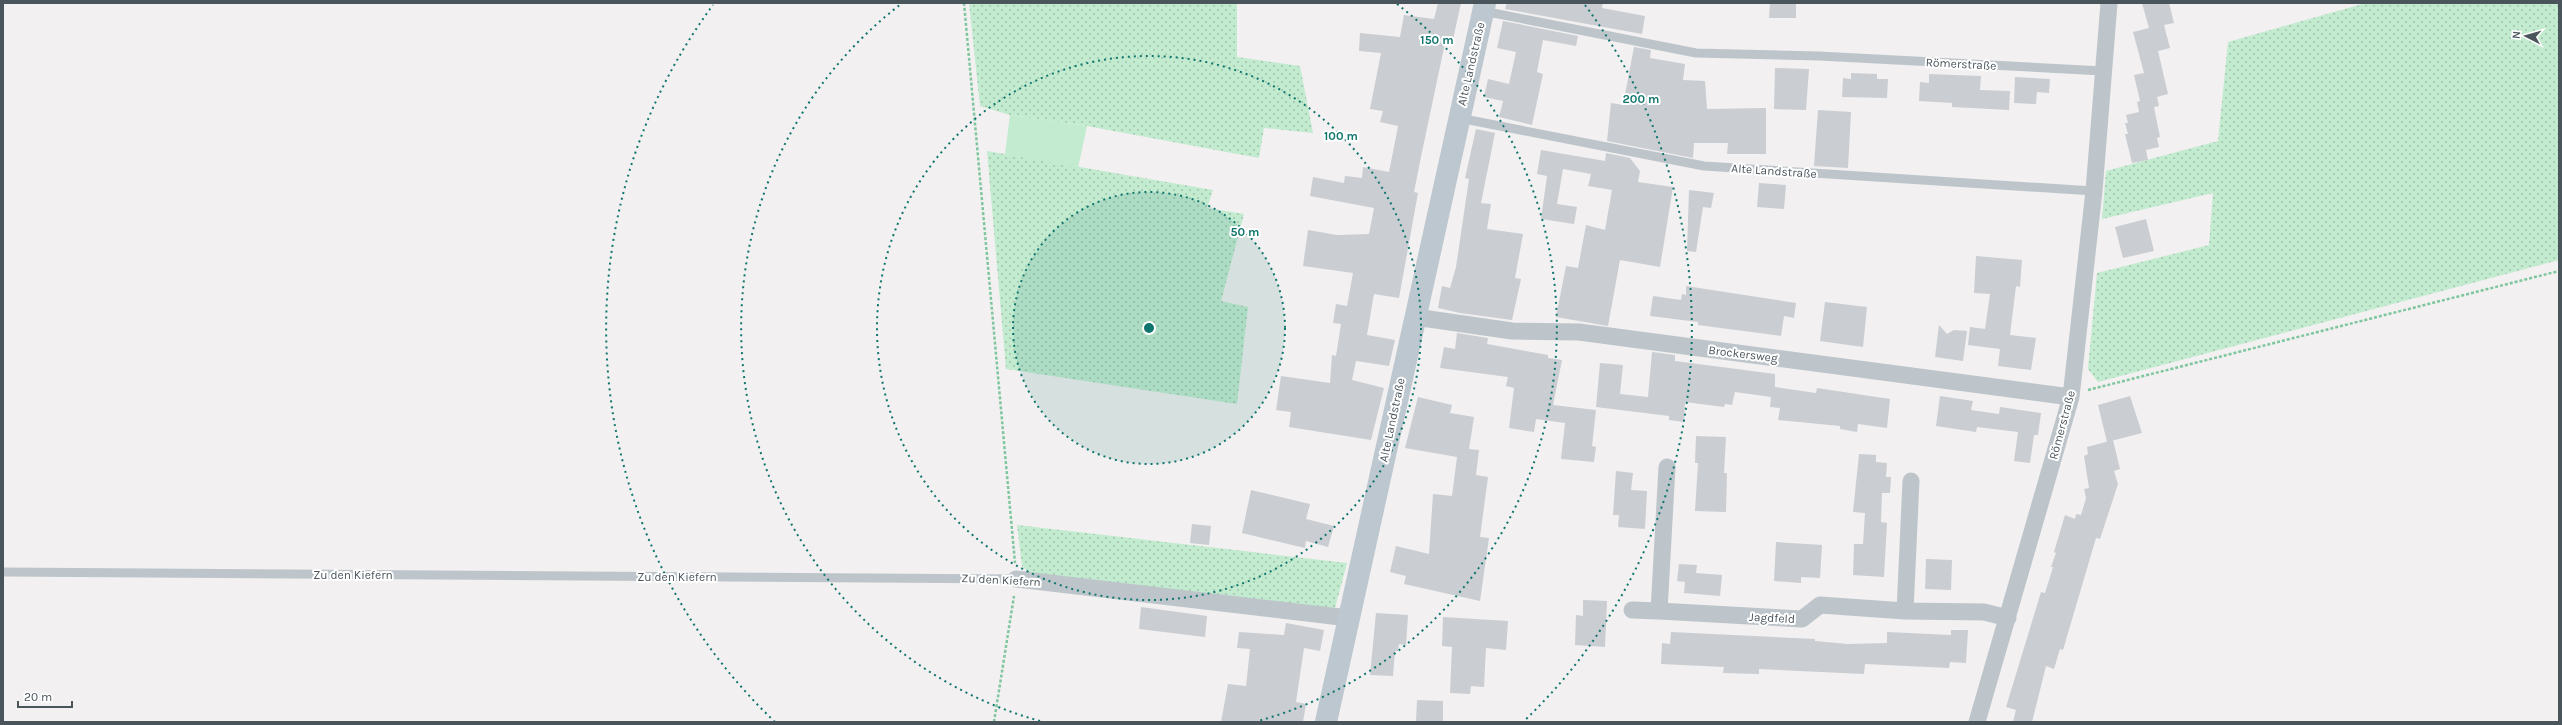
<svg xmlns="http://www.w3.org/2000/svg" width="2562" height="725" viewBox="0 0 2562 725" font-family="Karla,sans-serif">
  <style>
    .grass { fill: url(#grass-dots) }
    .pitch { fill: #c2ebd0 }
    .building { fill: #cacdd2 }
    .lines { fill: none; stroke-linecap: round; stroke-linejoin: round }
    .path { stroke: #7ec69e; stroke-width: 2.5; stroke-dasharray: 3 2; stroke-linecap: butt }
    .service { stroke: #bdc5cb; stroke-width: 9 }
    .minor { stroke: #bdc5cb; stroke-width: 17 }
    .secondary { stroke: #bdc7cf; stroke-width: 22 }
    .ring { fill: none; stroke: #0f766e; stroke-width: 2; stroke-dasharray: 2 4 }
    .labels { text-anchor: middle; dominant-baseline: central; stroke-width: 4; stroke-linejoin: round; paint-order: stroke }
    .street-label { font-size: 12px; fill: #49545b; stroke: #fff }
    .centre { fill: #0f766e; stroke: #fff; stroke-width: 2 }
    .ring-label { font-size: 12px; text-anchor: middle; font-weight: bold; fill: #0f766e; stroke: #fff; stroke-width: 4; stroke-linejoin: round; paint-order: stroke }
  </style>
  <defs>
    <pattern id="grass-dots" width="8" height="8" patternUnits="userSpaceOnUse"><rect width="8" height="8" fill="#c2ebd0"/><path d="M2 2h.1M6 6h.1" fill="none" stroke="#a0c1ac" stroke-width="1.8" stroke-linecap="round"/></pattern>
  </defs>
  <rect width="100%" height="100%" fill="#f2f0f0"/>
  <!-- grass -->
  <path class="grass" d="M969 3H1237V57L1300 66 1313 133 1264 128 1259 158 1087 126 1010 115 980 106Z
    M2366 3H2559V260L2098 382 2088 369 2097 273 2209 245 2213 193 2102 219 2106 171 2218 141 2228 42Z
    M987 151 1213 190 1207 208 1244 214 1221 301 1248 307 1237 404 1006 369Z
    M1017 525 1347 563 1335 608 1224 598 1032 575 1022 566Z"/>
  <!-- pitch -->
  <path class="pitch" d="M1010 115 1087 126 1078 168 1005 154Z"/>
  <!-- building -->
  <path class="building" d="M1438 3H1461L1452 44 1445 43 1422 152 1414 192 1418 193 1399 298 1374 294 1367 335 1395 340 1389 366 1356 361 1352 380 1384 388 1371 440 1289 427 1291 412 1276 410 1281 376 1330 383 1332 355 1336 356 1341 324 1333 323 1336 304 1347 306 1353 273 1303 266 1308 230 1337 235 1369 234 1374 208 1310 196 1313 177 1344 183 1345 176 1362 178 1363 167 1389 172 1394 147 1398 126 1380 122 1383 111 1370 109 1381 53 1359 51 1360 33 1400 37 1404 15 1434 19Z
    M1507 3H1603L1602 8 1645 16 1642 34 1505 9Z
    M1770 3H1796V18H1769Z
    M2142 3H2169L2174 23 2164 25 2170 48 2158 51 2168 94 2157 97 2159 106 2154 107 2160 137 2157 138 2159 147 2146 150 2148 160 2132 163 2125 134H2128L2125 123H2128L2126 115 2139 112 2137 102 2140 101 2134 75 2144 73 2133 32 2149 28Z
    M1503 21 1578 36 1576 46 1543 40 1537 72 1543 74 1532 125 1499 117 1503 101 1484 97 1488 79 1509 84 1516 52 1497 48Z
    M1634 47 1651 50 1650 58 1685 64 1683 80 1705 81 1707 109 1766 108V154H1727L1728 143H1694L1693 158 1607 141 1611 103 1623 105Z
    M1775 68 1809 69 1806 110 1774 109Z
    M1851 73 1877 74V79H1888L1887 98 1842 97 1843 78 1851 79Z
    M1929 74 1981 76 1980 90 2010 91 2009 110 1952 107V103L1919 101 1920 82 1929 83Z
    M2015 77 2050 79 2049 93 2037 92 2036 104 2014 103Z
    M1818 110 1851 112 1848 168 1814 166Z
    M1476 129 1495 133 1481 203 1491 204 1487 229 1523 234 1515 278 1521 279 1512 320 1460 313 1438 308 1442 286 1450 288 1456 267 1469 179 1465 178Z
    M1541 150 1605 161 1606 153 1630 158 1640 171 1638 182 1673 187 1660 267 1620 260 1608 326 1556 317 1566 266 1578 268 1586 225 1605 230 1612 190 1588 186 1591 174 1563 169 1557 204 1577 207 1574 224 1541 219 1547 176 1537 174Z
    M1759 183 1786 185 1784 209 1757 207Z
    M1689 190 1714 193 1711 208 1703 207 1696 252 1687 251Z
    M2146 219 2154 251 2123 258 2115 227Z
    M1976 256 2022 260 2020 287 2016 286 2010 335 2036 338 2031 370 1998 366 2000 349 1968 345 1970 327 1985 329 1990 294 1974 293Z
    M1686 286 1796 303 1794 318 1784 316 1781 336 1698 325V322L1650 316 1653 296 1681 300 1682 294 1686 295Z
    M1825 302 1867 307 1863 347 1820 341Z
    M1939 325 1947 334 1954 330 1967 331 1963 361 1935 357Z
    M1457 333 1488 338 1487 344 1548 355V358L1562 360 1553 405 1596 410 1592 446 1596 447 1594 462 1561 459 1565 423 1536 419 1534 432 1509 428 1514 388 1506 386 1508 377 1440 368 1444 347 1455 349Z
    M1652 352 1675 355V361L1775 374V387L1816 393 1817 388 1890 399 1887 428 1858 424 1857 432 1840 429V426L1778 420 1780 408 1770 407 1771 397 1735 392 1732 405 1725 404 1724 407 1685 402 1684 422 1669 420V416L1596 407 1600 363 1623 365 1620 394 1648 397Z
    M1940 396 1973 401 1971 410 1999 414 2000 407 2041 413 2038 435H2034L2030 463 2014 461 2018 432 1977 427 1976 432 1936 426Z
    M2130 396 2142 433 2107 442 2098 405Z
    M1418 397 1452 405 1450 413 1474 417 1469 449 1479 450 1476 475 1488 477 1480 537 1489 538 1480 601 1404 584 1406 576 1390 572 1396 546 1429 554 1433 494 1452 496 1457 457 1405 448Z
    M1696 436 1726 437 1724 473H1727L1726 512 1695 511 1698 463H1695Z
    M2113 440 2120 469 2114 471 2118 484 2100 539 2096 538 2063 650 2060 649 2054 669 2046 666 2032 722H2013L2016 710 2006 707 2041 592 2045 593 2053 567H2051L2056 553 2054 552 2065 515 2075 519 2076 514 2081 515 2086 498 2084 489 2089 488 2084 456 2088 454 2087 447Z
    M1859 454 1876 455V462L1887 463 1886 477H1891L1890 493H1882L1881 522 1887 523 1884 577 1853 575 1854 544H1863L1865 513 1853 512Z
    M1616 471 1633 473 1631 490 1647 491 1645 529 1618 527 1619 515H1613Z
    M1251 490 1310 504 1306 519 1334 526 1328 547 1306 541 1305 548 1242 533Z
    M1192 524 1211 526 1209 545 1190 543Z
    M1776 542 1822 545 1820 578 1801 577V583L1774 581Z
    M1926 559 1952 560 1951 590 1925 589Z
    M1679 564 1697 565 1696 573 1722 575 1720 596 1684 593 1685 582 1677 581Z
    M1583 600 1607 601 1605 647 1575 645 1576 615 1583 616Z
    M1141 607 1207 616 1205 637 1139 629Z
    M1376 613 1408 615 1406 645 1399 644 1398 651H1395L1393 676 1370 675Z
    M1443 617 1508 621 1506 650 1486 648 1484 687 1471 686 1470 694 1450 693 1452 647 1442 646Z
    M1286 623 1324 630 1320 651 1304 648 1296 702 1306 704 1303 722H1221L1228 684 1246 686 1250 649 1237 648 1239 632 1284 635Z
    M1951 630H1968L1966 663 1950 662 1949 668 1865 664 1864 674 1759 669V674L1723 673 1724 667 1661 664 1662 643 1670 644 1671 632 1815 639V641L1848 644 1887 643V632L1951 635Z
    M1417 700 1443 701V722H1416Z"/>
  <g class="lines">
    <!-- path -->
    <path class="path" d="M964 3 1015 563
      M2088 390 2559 271
      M994 722 1014 596"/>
    <!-- service -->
    <path class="service" d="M1483 11 1696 53 1819 56 2103 71
      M1459 118 1704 166 2094 191
      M3 572 1016 579"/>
    <!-- minor -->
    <path class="minor" d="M1415 317 1512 331 1579 332 2071 397
      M1667 467 1659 611 1802 619 1820 605 1905 611 1984 612 2008 618
      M1016 579 1349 618
      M1632 610 1659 611
      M1905 611 1911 481
      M1977 722 2071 397 2094 191 2109 3"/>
    <!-- secondary -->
    <path class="secondary" d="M1326 722 1485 3"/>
  </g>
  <!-- distance rings -->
  <circle cx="1149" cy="328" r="136" fill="#0f766e" fill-opacity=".12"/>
  <g class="ring">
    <circle cx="1149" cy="328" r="136"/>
    <circle cx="1149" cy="328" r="272"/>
    <path d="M1040 721A408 408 0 0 1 901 4M1397 4A408 408 0 0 1 1258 721"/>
    <path d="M775 722A543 543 0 0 1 713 5M1585 5A543 543 0 0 1 1523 722"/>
  </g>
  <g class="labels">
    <!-- street labels -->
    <g class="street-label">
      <text transform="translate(1471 64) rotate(-77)">Alte Landstraße</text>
      <text transform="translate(1961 64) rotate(3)">Römerstraße</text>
      <text transform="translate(1774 171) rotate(4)">Alte Landstraße</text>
      <text transform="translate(1743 354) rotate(7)">Brockersweg</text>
      <text transform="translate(1392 420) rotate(-78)">Alte Landstraße</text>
      <text transform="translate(2062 425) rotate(-75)">Römerstraße</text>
      <text x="353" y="575">Zu den Kiefern</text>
      <text x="677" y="577">Zu den Kiefern</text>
      <text transform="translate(1001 580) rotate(3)">Zu den Kiefern</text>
      <text transform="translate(1772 618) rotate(3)">Jagdfeld</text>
    </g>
  </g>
  <circle cx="1149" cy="328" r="6" class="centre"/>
  <g class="ring-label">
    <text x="1437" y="44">150 m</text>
    <text x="1641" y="103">200 m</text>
    <text x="1341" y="140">100 m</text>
    <text x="1245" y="236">50 m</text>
  </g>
  <!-- border -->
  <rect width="2562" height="725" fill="none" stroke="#49545b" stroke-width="8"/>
  <!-- north arrow -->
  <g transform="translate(2526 36) rotate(276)" stroke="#ffffff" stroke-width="3" paint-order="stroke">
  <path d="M0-3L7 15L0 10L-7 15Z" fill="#49545b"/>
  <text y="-6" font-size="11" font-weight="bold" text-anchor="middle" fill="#49545b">N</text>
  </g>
  <!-- scale -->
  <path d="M18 701v6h54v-6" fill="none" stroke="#49545b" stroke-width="2"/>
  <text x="24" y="701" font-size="12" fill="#49545b" stroke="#ffffff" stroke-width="3" paint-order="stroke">20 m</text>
</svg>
